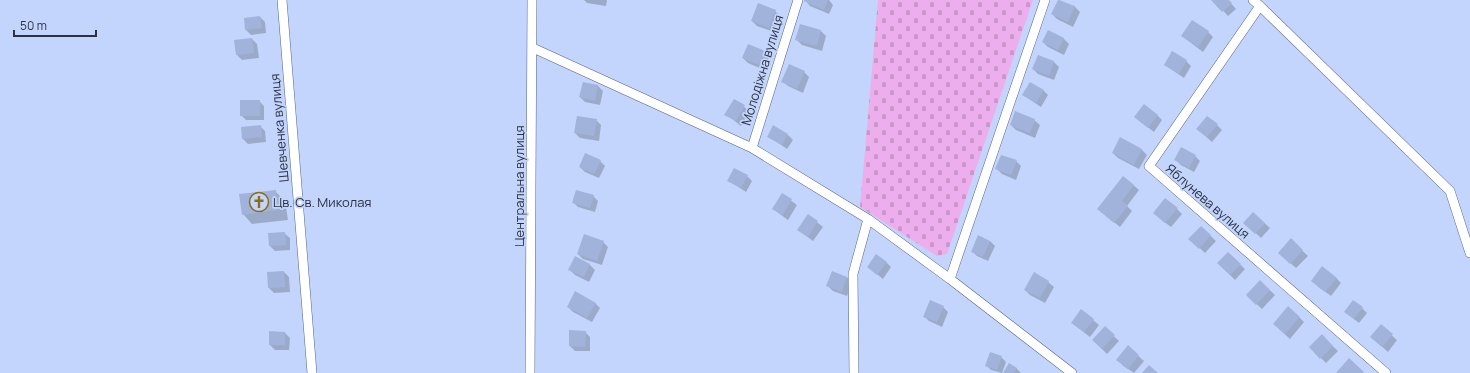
<svg xmlns="http://www.w3.org/2000/svg" width="1470" height="373" viewBox="0 0 1470 373" font-family="Manrope,sans-serif">
  <style>
    .cemetery { fill: url(#cemetery-stones) }
    .shadow { fill: #0003 }
    .building { fill: #a1b3da }
    .lines { fill: none; stroke-linecap: round; stroke-linejoin: round }
    .street-casing { stroke: #556487; stroke-width: 10 }
    .street { stroke: #fff; stroke-width: 9 }
    .labels { text-anchor: middle; dominant-baseline: central; stroke-width: 3.5; stroke-linejoin: round; paint-order: stroke }
    .street-label { font-size: 13px; fill: #2a3141; stroke: #c3d5fd }
    .poi-label { font-size: 13px; fill: #2a3141; stroke: #c3d5fd; text-anchor: start }
  </style>
  <defs>
    <pattern id="cemetery-stones" width="16" height="16" patternUnits="userSpaceOnUse"><rect width="16" height="16" fill="#edaeed"/><path d="M2 7V4a2 2 0 0 1 4 0v3zM10 15v-3a2 2 0 0 1 4 0v3z" fill="#cb96cc"/></pattern>
  </defs>
  <rect width="100%" height="100%" fill="#c3d5fd"/>
  <!-- cemetery -->
  <path class="cemetery" d="M878 0H1033L947 254 937 256 860 207Z"/>
  <!-- shadow -->
  <path class="shadow" d="M584 0H607L606 6 587 3Z
    M805 0H829L833 5 829 14 810 6Z
    M1059 0 1075 7 1080 12 1073 27 1057 19 1052 14Z
    M1213 0H1228L1236 9 1228 16Z
    M775 11 780 16 774 32 757 26 752 21Z
    M260 17 265 22 266 33 251 35 246 30Z
    M821 31 826 36 822 51 802 45 797 40Z
    M1048 31 1064 39 1069 44 1064 55 1048 47 1043 42Z
    M1208 32 1213 37 1203 52 1182 36Z
    M252 39 257 44 259 58 242 60 237 55 235 41Z
    M764 52 769 57 764 70 748 63 743 58Z
    M1038 56 1054 62 1059 67 1054 80 1038 74 1033 69Z
    M1186 61 1191 66 1184 78 1165 65Z
    M804 72 809 77 803 93 788 86 783 81Z
    M583 83 598 86 603 91 600 105 585 102 580 97Z
    M1043 90 1048 95 1041 107 1023 95Z
    M734 100 750 111 741 126 726 114Z
    M259 101 264 106V120H246L241 115Z
    M1157 115 1162 120 1154 132 1141 122Z
    M596 120 601 125 599 141 580 138 575 133Z
    M1034 120 1040 125 1035 138 1016 130 1011 125Z
    M1217 125 1222 130 1212 142 1197 129Z
    M260 126 265 131 266 142 248 144 243 139Z
    M788 135 793 140 787 149 768 136Z
    M1142 150 1147 155 1139 169 1118 158 1113 153Z
    M1195 156 1200 161 1194 172 1181 165 1176 160Z
    M600 161 605 166 599 178 585 172 580 167Z
    M1016 161 1021 166 1016 180 1002 174 997 169Z
    M747 176 752 181 746 192 729 181Z
    M1124 177 1139 190 1127 206 1132 211 1120 227 1104 214Z
    M275 191 285 201 288 220 252 224 243 214Z
    M782 194 797 205 788 220 773 209Z
    M593 196 598 201 595 212 578 207 573 202Z
    M1177 209 1182 214 1171 227 1159 218Z
    M1253 213 1270 228 1261 238 1245 223Z
    M808 215 823 227 813 241 798 230Z
    M1201 227 1216 241 1205 253 1190 239Z
    M284 233 290 238V250L275 251 270 246Z
    M1291 240 1308 256 1296 268 1279 253Z
    M990 241 995 246 988 261 977 256 972 251Z
    M603 242 608 247 602 265 583 259 578 254Z
    M1228 253 1245 269 1235 280 1218 263Z
    M575 258 590 265 595 270 589 282 575 275 570 270Z
    M886 262 891 267 883 279 868 267Z
    M284 272 289 277 290 292 274 293 269 288Z
    M847 277 852 283 847 296 833 291 827 285Z
    M1336 278 1341 283 1331 296 1317 286Z
    M1260 281 1275 295 1262 309 1247 295Z
    M1048 282 1054 287 1045 303 1030 295 1025 290Z
    M595 303 600 308 592 322 573 312 568 307Z
    M943 307 948 312 942 327 929 321 924 316Z
    M1362 308 1367 313 1359 323 1345 312Z
    M1081 310 1099 325 1090 337 1072 323Z
    M1299 317 1304 322 1290 339 1279 329Z
    M1381 326 1397 340 1388 352 1371 337Z
    M1105 328 1119 341 1107 354 1093 340Z
    M585 332 590 337V351H575L570 346Z
    M285 333 290 338 289 350H275L270 345Z
    M1322 336 1338 351 1326 363 1310 347Z
    M1128 347 1144 361 1134 373 1122 365Z
    M1001 357 1006 362 1002 373 991 370 986 365Z
    M1016 368 1021 373H1004Z"/>
  <!-- building -->
  <path class="building" d="M804 0H828L824 10 804 1Z
    M1058 0 1075 6 1068 22 1051 14Z
    M1211 0H1229L1232 3 1222 12Z
    M758 3 776 10 769 28 751 21Z
    M260 16 262 28 245 30 244 18Z
    M1192 20 1209 31 1198 47 1181 36Z
    M800 24 821 30 817 46 795 40Z
    M1048 30 1064 38 1058 50 1042 42Z
    M252 38 254 53 236 55 234 40Z
    M748 44 765 51 759 65 742 58Z
    M1172 51 1187 60 1179 74 1164 65Z
    M1038 55 1054 61 1049 76 1032 69Z
    M789 64 805 71 797 89 781 82Z
    M583 82 598 85 595 101 579 97Z
    M1030 82 1044 90 1036 103 1022 95Z
    M734 99 745 105 736 121 724 115Z
    M240 100H260V116H240Z
    M1144 104 1158 115 1148 128 1134 117Z
    M1015 111 1035 119 1030 133 1010 125Z
    M577 116 597 119 594 136 574 133Z
    M1207 116 1218 124 1207 137 1196 129Z
    M261 125 262 137 242 139 241 127Z
    M773 125 788 134 782 145 767 137Z
    M1120 137 1142 149 1134 165 1112 153Z
    M1181 147 1196 155 1189 168 1174 160Z
    M585 153 601 160 594 174 579 167Z
    M1001 155 1017 160 1011 175 995 169Z
    M734 168 748 175 741 188 727 181Z
    M1123 176 1134 185 1122 201 1128 206 1114 223 1097 209Z
    M276 190 278 210 242 215 239 194Z
    M576 190 594 195 590 208 572 203Z
    M782 193 792 199 783 215 772 209Z
    M1165 198 1178 208 1165 223 1153 213Z
    M1253 212 1265 223 1255 234 1243 223Z
    M808 214 818 221 808 237 797 230Z
    M1201 226 1211 235 1199 249 1188 239Z
    M285 232 286 245 269 246 268 233Z
    M584 234 604 241 597 261 577 254Z
    M978 235 990 241 983 257 971 252Z
    M1291 238 1303 250 1290 264 1278 253Z
    M1228 252 1241 264 1230 275 1217 263Z
    M876 254 887 262 877 275 867 267Z
    M575 256 590 264 584 277 568 270Z
    M1322 266 1337 278 1325 292 1311 281Z
    M284 271 285 287 268 288 267 272Z
    M832 271 847 277 842 292 826 286Z
    M1034 272 1049 281 1040 298 1024 290Z
    M1260 280 1270 290 1256 305 1246 295Z
    M575 291 596 303 587 318 567 307Z
    M930 300 944 306 937 322 923 317Z
    M1353 300 1363 307 1354 319 1344 312Z
    M1288 306 1300 317 1285 334 1273 324Z
    M1081 309 1094 319 1084 332 1071 323Z
    M1381 324 1393 334 1382 347 1370 337Z
    M1105 326 1115 335 1102 349 1092 340Z
    M569 330 586 331 585 347 569 346Z
    M269 331 285 332V345H269Z
    M1322 334 1333 346 1320 359 1309 347Z
    M1128 345 1139 355 1128 369 1116 360Z
    M990 352 1002 356 997 370 985 366Z
    M1349 358 1364 372 1363 373H1336Z
    M1009 363 1017 368 1014 373H1003Z
    M1149 365 1158 373H1142Z"/>
  <g class="lines">
    <!-- street casing -->
    <g class="street-casing">
      <path id="street" d="M282 0 312 373
        M1253 0 1260 6 1149 166 1386 373
        M1260 6 1450 191 1470 253
        M533 48 752 148 868 219 950 279 1072 373
        M752 148 798 0
        M950 279 1045 0
        M530 373 532 0
        M854 373 853 274 868 219"/>
    </g>
    <!-- street -->
    <use href="#street" class="street"/>
  </g>
  <!-- icons -->
  <defs>
    <g id="church-ring" transform="scale(1)"><circle r="9.5" fill="#c3d5fd" stroke="#8e6d11" stroke-width="1.5"/><path d="M-1.2-6h2.4v3.5h3.3v2.4h-3.3V6h-2.4V-.1h-3.3v-2.4h3.3Z" fill="#8e6d11"/></g>
  </defs>
  <g fill-rule="evenodd">
    <use href="#church-ring" x="259" y="202"/>
  </g>
  <g class="labels">
    <!-- street labels -->
    <g class="street-label">
      <text transform="translate(762 70) rotate(-73)">Молодіжна вулиця</text>
      <text transform="translate(279 128) rotate(-95)">Шевченка вулиця</text>
      <text transform="translate(519 186) rotate(-90)">Центральна вулиця</text>
      <text transform="translate(1208 201) rotate(41)">Яблунева вулиця</text>
    </g>
    <!-- poi labels -->
    <g class="poi-label">
      <text x="273" y="202">Цв. Св. Миколая</text>
    </g>
  </g>
  <!-- scale -->
  <path d="M14 30v6h82v-6" fill="none" stroke="#2a3141" stroke-width="2"/>
  <text x="20" y="30" font-size="12" fill="#2a3141" stroke="#c3d5fd" stroke-width="3" paint-order="stroke">50 m</text>
</svg>
